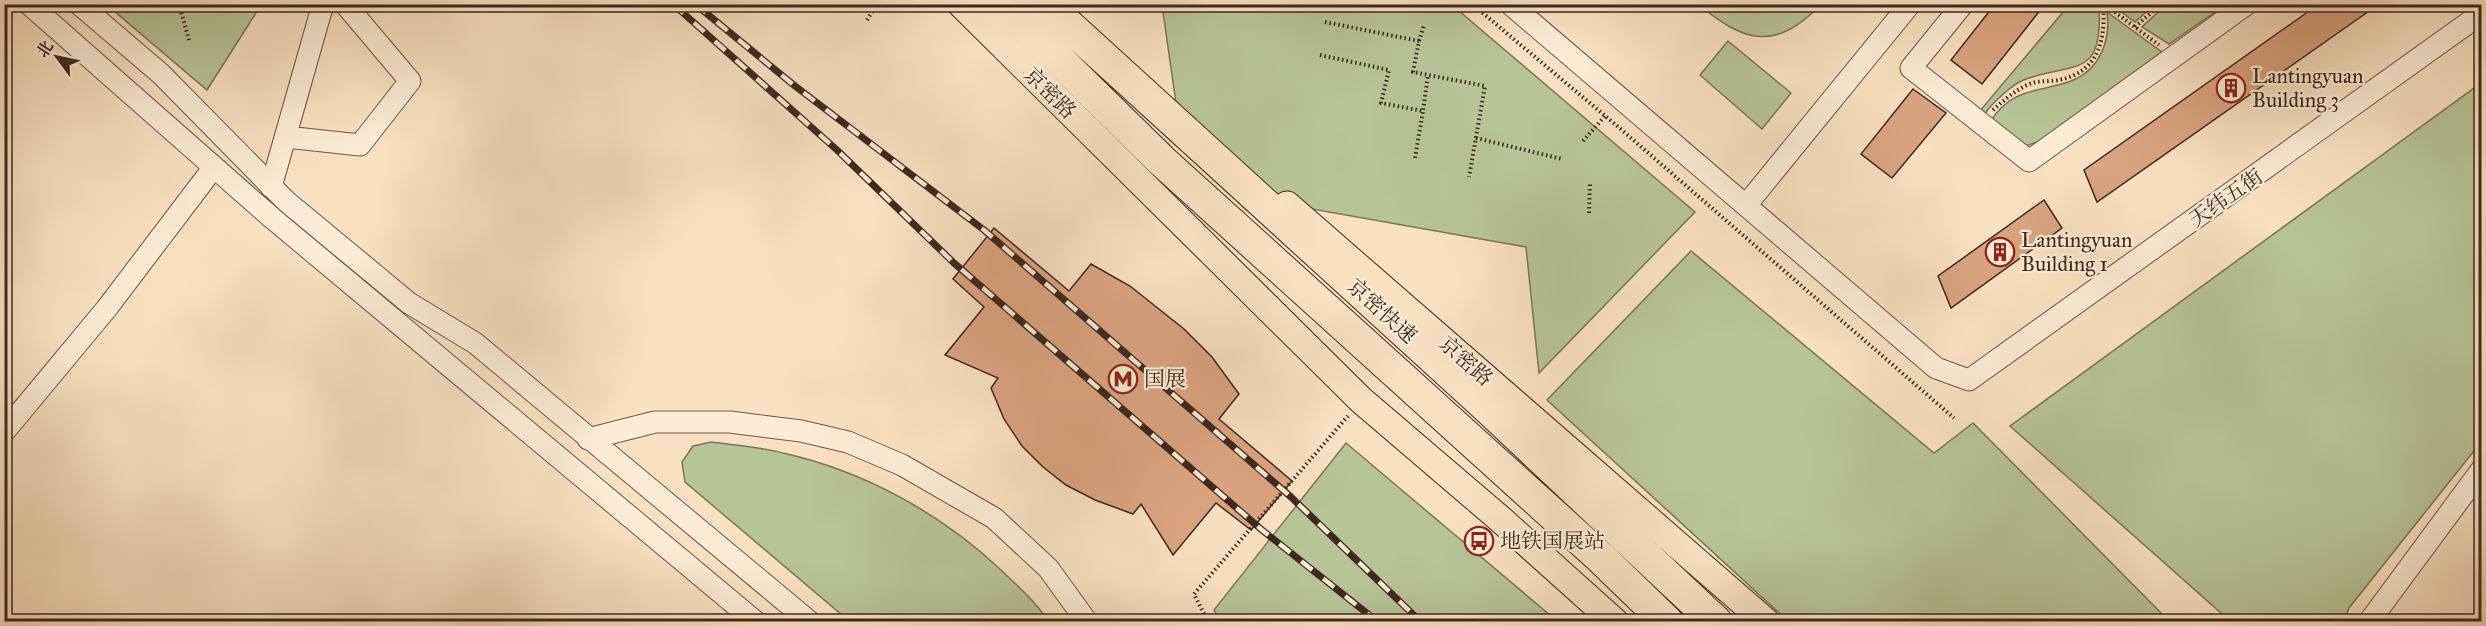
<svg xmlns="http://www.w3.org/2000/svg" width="2486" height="626" viewBox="0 0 2486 626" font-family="'IM FELL Great Primer','Noto Serif SC',serif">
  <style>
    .green { fill: #b7c497; stroke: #7a765c; stroke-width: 1.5 }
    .building { fill: #daa47e; stroke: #3d2920; stroke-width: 1.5 }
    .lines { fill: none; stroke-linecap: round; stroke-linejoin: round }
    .minor-casing { stroke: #6c5748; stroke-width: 23 }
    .major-casing { stroke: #3d2920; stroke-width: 29 }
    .highway-casing { stroke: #3d2920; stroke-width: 34 }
    .path { stroke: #3d2920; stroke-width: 4; stroke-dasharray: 1.5 3; stroke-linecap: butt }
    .minor { stroke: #faecd7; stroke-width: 21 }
    .major { stroke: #f8e1c1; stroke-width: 27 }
    .highway { stroke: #f8e1c1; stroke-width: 32 }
    .rail-casing { stroke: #3d2920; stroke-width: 7 }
    .rail { stroke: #faecd7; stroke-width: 4.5; stroke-dasharray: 14; stroke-linecap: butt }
    .labels { text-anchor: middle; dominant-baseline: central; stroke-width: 4.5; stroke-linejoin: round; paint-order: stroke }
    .poi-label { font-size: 21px; fill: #3d2920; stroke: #faecd7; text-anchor: start }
    .street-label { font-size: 21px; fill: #3d2920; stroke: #faecd7 }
  </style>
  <rect width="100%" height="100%" fill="#f8e1c1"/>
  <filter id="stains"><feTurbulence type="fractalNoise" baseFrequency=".00333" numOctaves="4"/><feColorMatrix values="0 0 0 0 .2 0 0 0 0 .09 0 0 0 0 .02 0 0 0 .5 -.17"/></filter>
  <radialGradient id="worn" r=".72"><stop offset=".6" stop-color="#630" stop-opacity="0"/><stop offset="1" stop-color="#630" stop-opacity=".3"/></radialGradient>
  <!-- green -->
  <path class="green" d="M107 5H261L207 90Z
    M1162 5H1452L1695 212 1539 373 1526 247 1250 198 1181 138Z
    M1699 5H1820C1776 52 1744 42 1699 5Z
    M2069 5H2095L2099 7C2103 78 2076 62 2026 79 2012 84 1992 103 1984 115L1979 112Z
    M2112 5H2154L2135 22Z
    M2166 5V4L2225 5 2169 44 2142 27Z
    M2107 12 2162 52 2047 139 2022 147 1990 122C2012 87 2038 93 2071 81 2100 70 2111 40 2107 12Z
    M1728 41 1791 93 1762 129 1700 75Z
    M2481 83V442L2349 608 2344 621H2230L2010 426Z
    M1691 251 1934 453 1973 423 2169 621H1788L1547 400Z
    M711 442C734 445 759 447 783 453 864 471 942 514 1002 571 1019 587 1036 602 1048 621H849L685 482 682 462 693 446Z
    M1346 443 1557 621H1220L1214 610Z"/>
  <!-- building -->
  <path class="building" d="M1995 4H2045L1982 84 1951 60Z
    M2319 4H2379L2097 202 2084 170Z
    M1913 89 1946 113 1892 178 1861 154Z
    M2044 200 2062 228 1951 308 1938 276Z
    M994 228 1069 291 1091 264 1130 286 1184 329 1212 357 1239 394 1219 419 1292 481 1251 530 1216 503 1173 555 1141 504 1133 514 1095 500 1066 485 1043 467 1022 446 1004 419 991 388 998 378 945 355 984 307 953 279Z"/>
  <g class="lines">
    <!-- minor casing -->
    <g class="minor-casing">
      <path id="minor" d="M29 4 272 218 756 622
        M79 4 161 74 286 201 409 303 475 343 810 622
        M1510 4 1936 368 1969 380 2482 13
        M1963 4 1911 68 2029 161 2247 4
        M286 137 360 145 410 81 345 4
        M271 187 323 4
        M1747 204 1910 4
        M4 432 107 308 214 167
        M588 439 655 422H730L801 431 848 442 902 465 994 518 1048 568 1087 622
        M2369 622 2482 469"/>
    </g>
    <!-- major casing -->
    <g class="major-casing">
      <path id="major" d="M961 4 1361 400 1499 518 1615 622
        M1287 205 1766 622"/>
    </g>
    <!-- highway casing -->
    <g class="highway-casing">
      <path id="highway" d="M1002 4 1161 160 1601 558 1667 622
        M1045 4 1487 407 1716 622"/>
    </g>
    <!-- path -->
    <path class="path" d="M179 4 189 40
      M1472 4 1616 125 1954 418
      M2104 4 2159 45
      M867 20 877 4
      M1325 22 1419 41 1413 72 1485 86 1469 177
      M2135 27 2161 4
      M1419 41 1424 25
      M1320 55 1389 70 1381 103 1423 111 1428 75
      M1993 110C2003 101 2014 91 2027 85 2037 80 2048 82 2059 80 2099 72 2106 39 2103 4
      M1476 138 1562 159
      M1583 141 1605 116
      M1415 158 1423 111
      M1589 213 1590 183
      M1208 622 1194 594 1348 416"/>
    <!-- minor -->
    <use href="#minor" class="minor"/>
    <!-- major -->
    <use href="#major" class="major"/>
    <!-- highway -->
    <use href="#highway" class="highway"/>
    <!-- rail casing -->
    <g class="rail-casing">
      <path id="rail" d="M673 4 837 150 954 263 1262 530 1378 622
        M695 4 795 86 984 230 1291 497 1421 622"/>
    </g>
    <!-- rail -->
    <use href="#rail" class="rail"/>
  </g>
  <!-- icons -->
  <defs>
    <g id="building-ring" transform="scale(1.5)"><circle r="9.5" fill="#faecd7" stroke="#8f2418" stroke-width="1.5"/><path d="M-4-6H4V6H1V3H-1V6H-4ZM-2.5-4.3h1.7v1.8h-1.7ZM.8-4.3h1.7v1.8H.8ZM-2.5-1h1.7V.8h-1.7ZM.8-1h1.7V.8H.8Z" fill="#8f2418"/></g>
    <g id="metro-ring" transform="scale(1.5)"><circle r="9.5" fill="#faecd7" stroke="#8f2418" stroke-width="1.5"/><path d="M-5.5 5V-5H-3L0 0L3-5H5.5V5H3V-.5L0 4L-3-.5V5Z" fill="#8f2418"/></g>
    <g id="bus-ring" transform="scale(1.5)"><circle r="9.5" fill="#faecd7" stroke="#8f2418" stroke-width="1.5"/><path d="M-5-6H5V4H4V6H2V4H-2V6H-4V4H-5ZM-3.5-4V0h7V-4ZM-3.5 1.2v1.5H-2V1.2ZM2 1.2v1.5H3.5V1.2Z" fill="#8f2418"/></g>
  </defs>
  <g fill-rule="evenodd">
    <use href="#building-ring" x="2231" y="88"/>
    <use href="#building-ring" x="2000" y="252"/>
    <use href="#metro-ring" x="1123" y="379"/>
    <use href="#bus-ring" x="1479" y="541"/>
  </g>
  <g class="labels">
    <!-- poi labels -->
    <g class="poi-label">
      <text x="2252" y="76">Lantingyuan<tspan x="2252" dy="24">Building 3</tspan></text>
      <text x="2021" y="240">Lantingyuan<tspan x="2021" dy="24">Building 1</tspan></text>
      <text x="1144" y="379">国展</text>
      <text x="1500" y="541">地铁国展站</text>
    </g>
    <!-- street labels -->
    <g class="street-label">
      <text transform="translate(1050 93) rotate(45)">京密路</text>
      <text transform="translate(2226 198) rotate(-35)">天纬五街</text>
      <text transform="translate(1382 311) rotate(42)">京密快速</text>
      <text transform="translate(1466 361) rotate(41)">京密路</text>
    </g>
  </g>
  <!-- margin -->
  <rect width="2486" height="626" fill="none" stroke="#f8e1c1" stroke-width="24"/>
  <rect x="6" y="6" width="2474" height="614" fill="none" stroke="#3d2920" stroke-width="3"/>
  <rect x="12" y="12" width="2462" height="602" fill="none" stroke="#3d2920" stroke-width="1.5"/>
  <!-- north arrow -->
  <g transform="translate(57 57) rotate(303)" stroke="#faecd7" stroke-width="4.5" paint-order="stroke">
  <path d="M0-4.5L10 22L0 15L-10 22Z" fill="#3d2920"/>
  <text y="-9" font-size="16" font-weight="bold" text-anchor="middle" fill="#3d2920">北</text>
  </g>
  <rect width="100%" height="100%" filter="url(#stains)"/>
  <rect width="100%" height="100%" fill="url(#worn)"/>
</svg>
